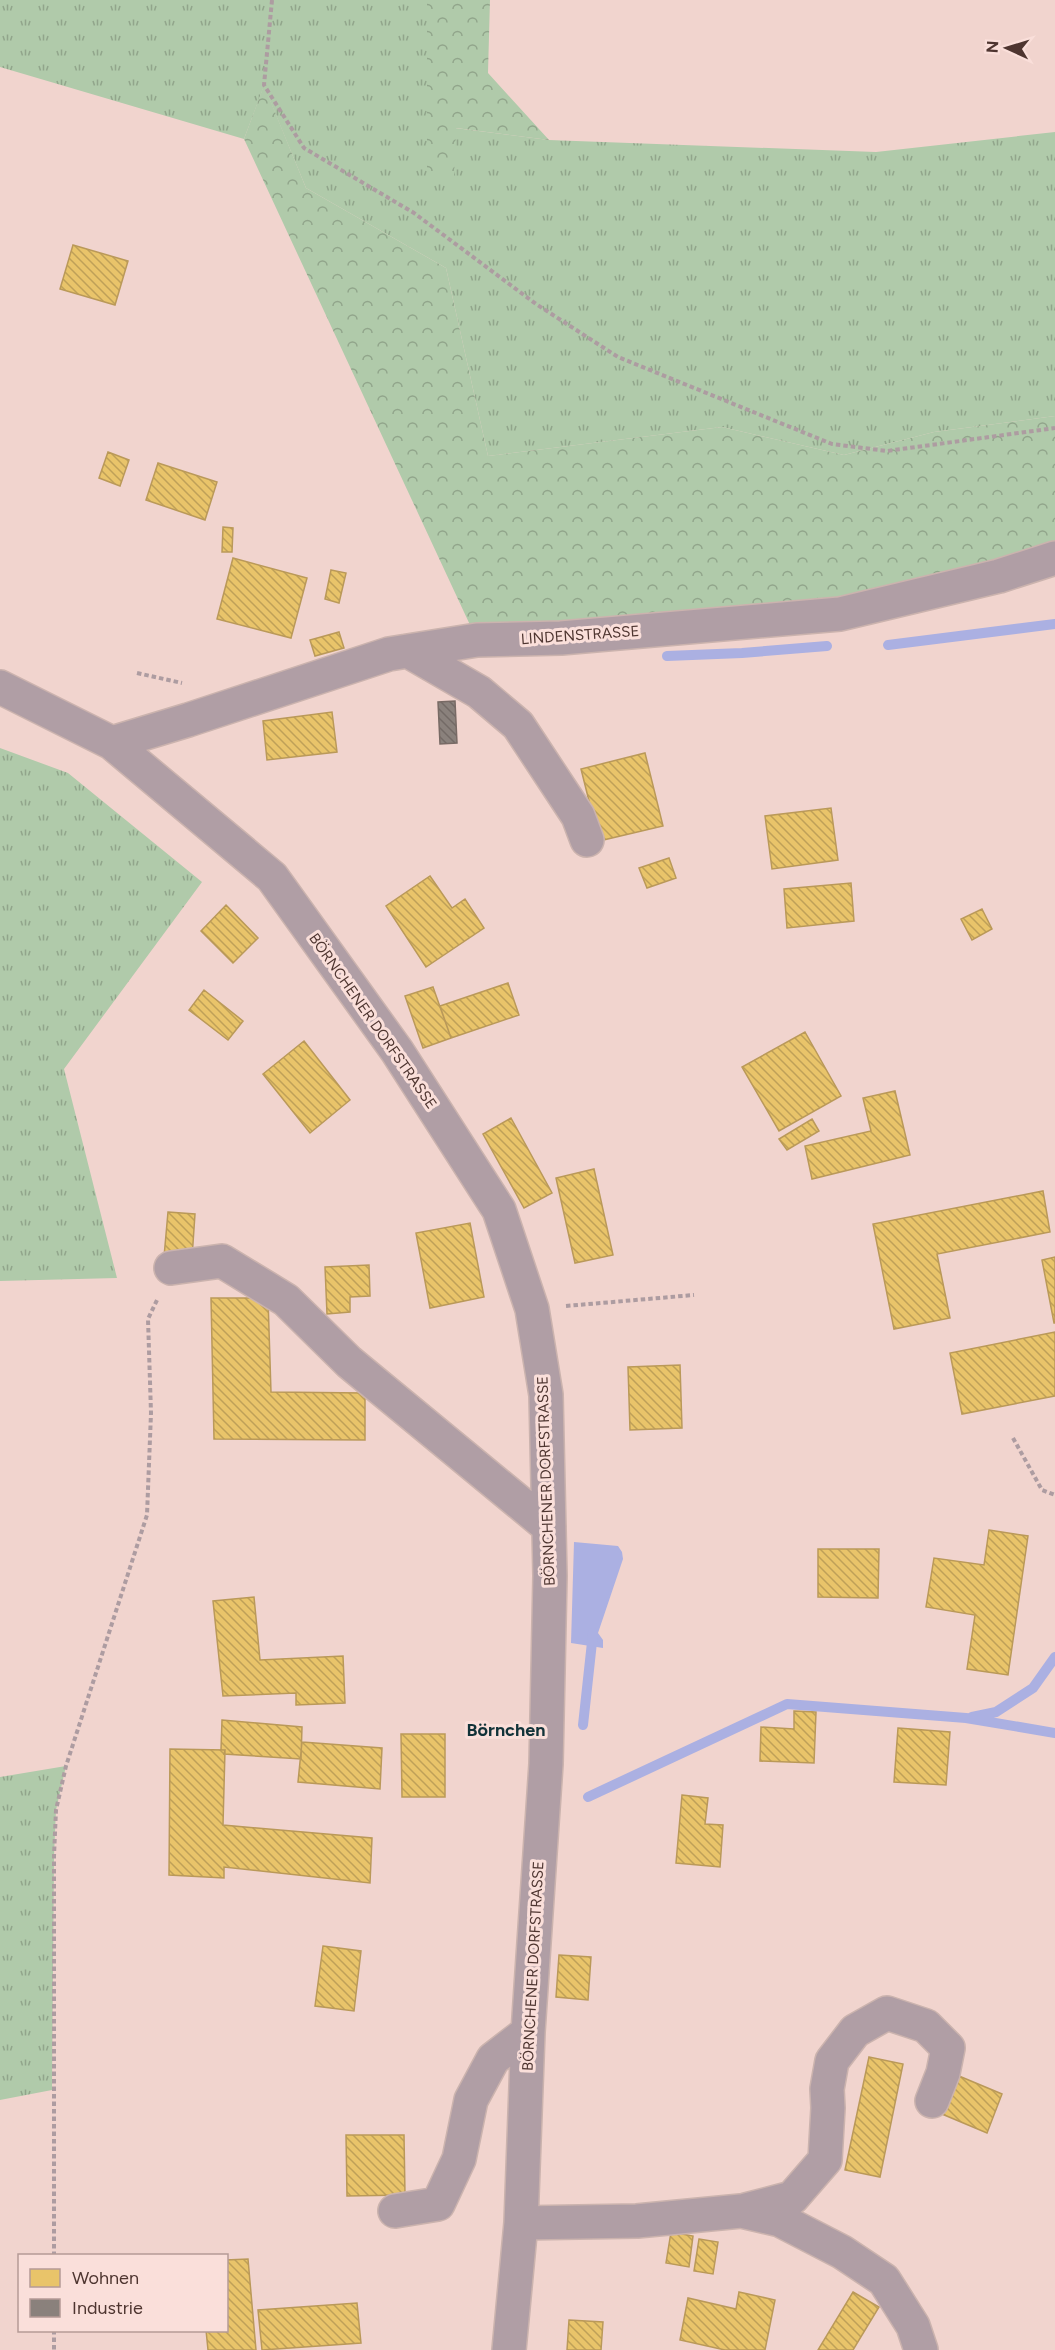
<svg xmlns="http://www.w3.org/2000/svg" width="1055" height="2350" viewBox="0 0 1055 2350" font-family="Figtree,sans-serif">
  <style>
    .grass { fill: url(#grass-tufts) }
    .forest { fill: url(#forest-crowns) }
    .water { fill: #abb0e2 }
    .homes { fill: url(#homes-back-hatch); stroke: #ba9959; stroke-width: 1.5 }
    .industry { fill: url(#industry-back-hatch); stroke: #786a65; stroke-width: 1.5 }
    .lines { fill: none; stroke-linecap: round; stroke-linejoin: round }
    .stream { stroke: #abb0e2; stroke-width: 10 }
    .minor-casing { stroke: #cbb3ae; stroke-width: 36 }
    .path { stroke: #ad9ca1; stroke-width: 4; stroke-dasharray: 4.5 3; stroke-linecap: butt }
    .minor { stroke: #b09ea5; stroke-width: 33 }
    .labels { text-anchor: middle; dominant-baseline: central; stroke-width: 6; stroke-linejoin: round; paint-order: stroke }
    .street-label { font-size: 15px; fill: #4e3530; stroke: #fadfda }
    .quarter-label { font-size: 18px; font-weight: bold; fill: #123339; stroke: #fadfda }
  </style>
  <defs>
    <pattern id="grass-tufts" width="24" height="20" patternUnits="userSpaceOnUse" patternTransform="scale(1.5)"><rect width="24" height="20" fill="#b0caaa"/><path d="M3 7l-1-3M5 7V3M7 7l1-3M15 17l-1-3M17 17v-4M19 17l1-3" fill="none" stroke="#91a58b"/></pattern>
    <pattern id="forest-crowns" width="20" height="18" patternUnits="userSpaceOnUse" patternTransform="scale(1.5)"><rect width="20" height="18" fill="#b0caaa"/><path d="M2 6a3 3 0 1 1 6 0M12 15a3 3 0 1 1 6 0" fill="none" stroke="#91a58b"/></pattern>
    <pattern id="homes-back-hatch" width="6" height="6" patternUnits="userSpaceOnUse" patternTransform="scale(1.5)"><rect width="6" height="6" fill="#e9c46a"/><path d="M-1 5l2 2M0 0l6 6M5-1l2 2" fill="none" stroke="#bfa058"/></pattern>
    <pattern id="industry-back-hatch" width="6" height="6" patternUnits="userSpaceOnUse" patternTransform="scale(1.5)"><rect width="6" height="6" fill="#8a817c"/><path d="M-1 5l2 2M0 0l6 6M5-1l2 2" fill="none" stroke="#736a66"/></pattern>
  </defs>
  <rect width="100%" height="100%" fill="#f1d4ce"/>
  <!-- grass -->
  <path class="grass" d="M0 0H427V178L455 128 549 140 876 152 1055 132V416L934 432 844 455 722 427 488 456 446 268 306 188 264 86 244 139 0 67Z
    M0 748 68 773 202 882 64 1069 117 1278 0 1281Z
    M66 1766 56 1810 54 1856 52 2090 0 2100V1777Z"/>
  <!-- forest -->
  <path class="forest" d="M427 0H490L488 73 549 140 456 128 454 178H427Z
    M264 85 306 188 446 268 488 456 722 427 844 455 934 432 1055 416V558L840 614 477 640 244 139Z"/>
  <!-- water -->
  <path class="water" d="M574 1542 618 1546 622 1552 623 1559 598 1633 603 1640V1648L571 1643Z"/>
  <!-- homes -->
  <path class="homes" d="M73 245 128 261 115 305 60 289Z
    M108 452 129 460 120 486 99 478Z
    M158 463 217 482 205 520 146 500Z
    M223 527 233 528 232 552H222Z
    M233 558 307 578 291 638 217 619Z
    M331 570 346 573 339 603 325 599Z
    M339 632 344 648 315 656 310 640Z
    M332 712 337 752 267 760 263 721Z
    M645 753 663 826 599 841 581 769Z
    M831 808 838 860 772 869 765 816Z
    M669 858 676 878 647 888 639 868Z
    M430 876 452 908 465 899 484 928 426 967 386 906Z
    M851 883 854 921 787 928 784 889Z
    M226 905 258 938 233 963 201 931Z
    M982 909 992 929 972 940 961 919Z
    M508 983 519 1015 451 1038 440 1006Z
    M433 987 451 1038 423 1048 405 996Z
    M204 990 243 1021 228 1040 189 1010Z
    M805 1032 841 1096 779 1131 742 1067Z
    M304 1041 350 1100 310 1133 263 1074Z
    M895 1091 910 1155 812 1179 805 1146 871 1131 863 1098Z
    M511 1118 552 1193 524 1208 483 1134Z
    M812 1119 819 1131 787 1150 779 1139Z
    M594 1169 613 1255 575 1263 556 1178Z
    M1043 1191 1050 1232 937 1254 950 1318 894 1329 873 1224Z
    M168 1212 195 1214 192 1258 164 1257Z
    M470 1223 484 1297 430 1308 416 1233Z
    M1055 1257V1323H1054L1042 1260Z
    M369 1265 370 1296 350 1297V1312L327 1314 325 1267Z
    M211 1298H268L271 1392 365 1393V1440L214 1439Z
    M1055 1332V1396L962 1414 950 1353Z
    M680 1365 682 1428 630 1430 628 1367Z
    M989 1530 1028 1536 1008 1675 967 1669 975 1615 926 1607 934 1558 984 1565Z
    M818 1549H879L878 1598 818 1597Z
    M254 1597 260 1660 343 1656 345 1703 296 1705V1693L223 1696 213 1601Z
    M794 1711 816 1712 814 1763 760 1761 761 1727 794 1729Z
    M222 1720 302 1727 301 1759 224 1754 225 1750H221Z
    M898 1728 950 1732 946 1785 894 1782Z
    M401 1734H445V1797H402Z
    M302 1742 382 1748 380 1789 298 1782Z
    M170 1749 225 1750 223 1825 372 1838 370 1883 224 1867V1878L169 1875Z
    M682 1795 708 1798 705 1824 723 1825 720 1867 676 1863Z
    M323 1946 361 1951 354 2011 315 2006Z
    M559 1955 591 1957 588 2000 556 1997Z
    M869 2057 903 2064 880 2177 845 2170Z
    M959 2076 1002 2094 987 2133 942 2114Z
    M346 2135H404L405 2195 347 2196Z
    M671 2232 693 2236 689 2267 666 2263Z
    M699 2239 718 2242 713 2274 694 2271Z
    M248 2259 256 2350H208L206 2330H226V2260Z
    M739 2292 775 2300 765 2350H725L680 2340 688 2298 736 2309Z
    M853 2292 879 2307 853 2350H818Z
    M357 2303 361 2343 262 2350 258 2310Z
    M569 2320 603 2322 601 2350H567Z"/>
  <!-- industry -->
  <path class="industry" d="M455 701 457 743 440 744 438 702Z"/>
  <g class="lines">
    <!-- stream -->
    <path class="stream" d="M888 645 1055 624
      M667 656 742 653 827 646
      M972 1717 996 1712 1033 1688 1055 1657
      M583 1725 593 1633
      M588 1797 787 1704 966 1718 1055 1733"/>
    <!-- minor casing -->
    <g class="minor-casing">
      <path id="minor" d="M408 651 479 692 518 725 578 816 587 840
        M0 687 112 743 272 877 397 1051 499 1210 532 1309 546 1395 550 1576 546 1764 528 2032 521 2223 509 2350
        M112 743 188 720 389 654 477 640 561 638 840 614 999 576 1055 558
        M171 1268 222 1261 286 1300 349 1362 549 1527
        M746 2210 792 2198 825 2160 828 2108 827 2089 832 2061 855 2031 887 2013 926 2026 948 2048 943 2073 932 2101
        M395 2211 438 2204 459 2159 471 2100 493 2059 528 2032
        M521 2223 637 2221 741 2211 780 2220 842 2252 884 2280 913 2326 921 2350"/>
    </g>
    <!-- path -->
    <path class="path" d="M272 0 264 85 304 148 414 213 536 304 618 357 832 444 887 451 1055 428
      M137 673 182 683
      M566 1306 694 1295
      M1013 1438 1042 1490 1055 1495
      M54 2256V1856L56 1810 66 1766 147 1515 151 1413 148 1319 157 1300
      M54 2330V2350"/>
    <!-- minor -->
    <use href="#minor" class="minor"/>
  </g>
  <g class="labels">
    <!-- street labels -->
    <g class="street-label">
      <text transform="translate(580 635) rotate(-4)">LINDENSTRASSE</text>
      <text transform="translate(373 1021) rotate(55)">BÖRNCHENER DORFSTRASSE</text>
      <text transform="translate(546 1481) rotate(-92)">BÖRNCHENER DORFSTRASSE</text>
      <text transform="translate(533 1966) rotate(-87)">BÖRNCHENER DORFSTRASSE</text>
    </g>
    <!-- quarter labels -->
    <g class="quarter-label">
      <text x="506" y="1730">Börnchen</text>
    </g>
  </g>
  <!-- legend -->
  <rect x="18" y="2254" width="210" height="78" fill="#fadfda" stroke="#b59b96" stroke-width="1.5"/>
  <rect x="30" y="2269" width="30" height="18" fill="#e9c46a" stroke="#b59b96" stroke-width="1.5"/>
  <text x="72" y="2284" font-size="18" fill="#4e3530">Wohnen</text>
  <rect x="30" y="2299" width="30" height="18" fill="#8a817c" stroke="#b59b96" stroke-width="1.5"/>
  <text x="72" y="2314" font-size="18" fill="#4e3530">Industrie</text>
  <!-- north arrow -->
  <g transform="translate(1007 48) rotate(274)" stroke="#fadfda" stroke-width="4.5" paint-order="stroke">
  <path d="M0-4.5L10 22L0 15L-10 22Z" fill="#4e3530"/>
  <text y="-9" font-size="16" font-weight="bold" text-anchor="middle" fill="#4e3530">N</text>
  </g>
</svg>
